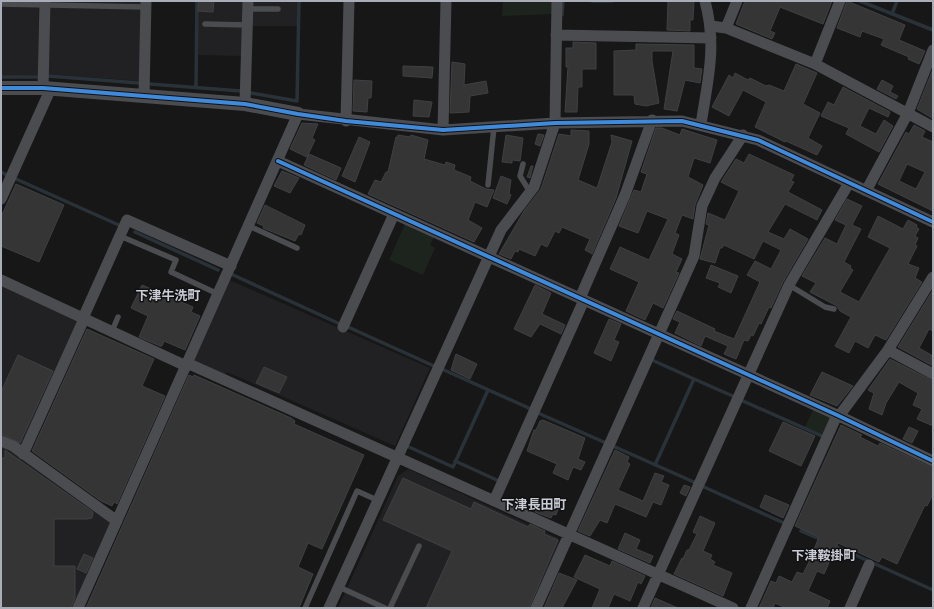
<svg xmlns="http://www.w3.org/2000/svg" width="934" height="609" viewBox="0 0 934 609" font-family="Quicksand,'Noto Sans JP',sans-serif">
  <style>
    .built { fill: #212123 }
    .green { fill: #1d241e }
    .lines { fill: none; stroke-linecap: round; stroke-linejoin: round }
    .stream { stroke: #2a3239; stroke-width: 3.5 }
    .building { fill: #353536; stroke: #3f4043; fill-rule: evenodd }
    .service { stroke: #4b4c50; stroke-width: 5.5 }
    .minor { stroke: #4b4c50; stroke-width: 11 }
    .tertiary { stroke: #4b4c50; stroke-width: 14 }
    .cycleway-casing { stroke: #111113; stroke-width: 6 }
    .cycleway { stroke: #408adc; stroke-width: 4 }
    .labels { text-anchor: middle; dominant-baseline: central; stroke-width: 3; stroke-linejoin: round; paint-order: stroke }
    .quarter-label { font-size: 13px; font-weight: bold; fill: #c9ccd4; stroke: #111113 }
  </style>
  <rect width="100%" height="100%" fill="#171717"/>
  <!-- built -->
  <path class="built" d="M1 1H39L38 75 1 76Z
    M48 1H142L140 81 47 74Z
    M198 1H243L242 56 198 55Z
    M251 1H297V26H251Z
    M227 279 430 368 395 446 227 372 225 376 194 362 193 357Z
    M1 283 77 318 78 322 22 446 1 435Z
    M1 444 112 521 73 608H1Z
    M408 469 558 538 560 543 531 608H338L398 476Z"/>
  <!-- green -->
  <path class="green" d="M503 1H553V14L502 16Z
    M405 224 434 237 430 245 435 248 423 275 389 260Z
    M814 408 830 415 831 420 824 436 805 427Z"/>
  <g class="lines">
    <!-- stream -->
    <path class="stream" d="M592 1H612
      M860 1 933 30
      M892 14 897 1
      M562 15 563 1
      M48 76 139 83
      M1 77H37
      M150 84 241 91
      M196 86 197 1
      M251 93 297 101
      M297 101 299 1
      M1 172 7 175
      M16 179 121 226
      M135 232 218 270
      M231 274 340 324
      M348 327 434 366
      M652 360 694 379 655 465
      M444 370 531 409
      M694 379 735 397
      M743 401 822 436
      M538 413 606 443
      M613 446 696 483
      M409 447 453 467 488 390
      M455 461 499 481
      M704 487 784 523
      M801 531 822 540
      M833 545 933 590"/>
  </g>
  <!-- building -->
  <path class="building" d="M199 1H214L213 12 198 11Z
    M668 1H694L693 20H690V31L667 30Z
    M745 1H832L823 24 780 7 770 31 775 33 772 39 736 24Z
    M847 1 905 25 899 40 925 51 919 64 908 59 909 57 881 45 884 39 862 31 860 37 837 28Z
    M573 42 596 43V69H582V87H578L577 112H565L568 67H566V48H573Z
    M636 44 694 45V68L702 69 700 83 685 80 677 111 664 109 673 51H652V61L659 103 646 106 635 104 634 95H614V51L636 50Z
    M452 62 465 64 464 85 486 81 488 93 470 96 469 112 450 113Z
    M796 64 817 73 803 104 820 113 808 138 822 146 817 155 786 141 785 142 755 127 766 102 743 90 729 116 712 107 729 75 733 78 735 73 748 80 750 78 766 86 769 85 784 91Z
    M403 66 433 67 432 78 403 76Z
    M933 69V116L932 118 917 109Z
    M354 80 372 81 371 98H368L367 112 353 111Z
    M882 80 893 86 890 92 898 96 896 99 877 89Z
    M843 87 890 112 888 117 869 108 860 126 876 134 884 120 893 126 879 152 846 134 849 128 821 116 828 102 834 105Z
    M414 100 432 102 429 117 413 116Z
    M302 123 318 124 312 138 315 140 307 157 290 149Z
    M914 125 925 131 922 137 933 142V211L878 184 906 132 909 134ZM907 164 925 172 916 189 899 181Z
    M656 128H662L680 135 682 129 717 140 710 163 694 158 688 177 703 185 695 205 693 219 682 215 675 233 679 235 672 254 682 259 676 272 679 273 663 308 653 303 645 320 626 311 639 282 610 269 620 247 649 260 668 219 647 211 638 233 619 226 634 190 641 192 647 174 641 172Z
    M571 130 589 131V144L578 180 597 188 612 142 611 135 632 141 616 198 592 254 585 250 590 239 562 227 559 233 555 231 547 247 541 244 535 256 519 249 518 252 515 251 511 259 499 254 524 211 541 189 559 134 571 136Z
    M538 134 544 135 540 146 535 144Z
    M398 135 410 137 411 135 428 140 424 159 445 165 446 162 455 165 454 170 471 177 470 181 486 189 494 190 487 207 475 202 468 220 482 228 474 242 368 194 375 180 381 182 386 172H388L396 137H398Z
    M506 135 523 138 520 161 512 160V163L502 162Z
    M359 137 370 142 355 182 342 176Z
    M309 154 341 168 336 180 304 165Z
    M749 154 794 175 791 181 794 182 788 192 822 210 817 220 785 204 768 232 784 239 790 229 808 239 783 282 771 308 769 307 761 324 759 323 753 336 751 335 748 341 744 340 736 359 724 354 728 346 705 336 701 346 675 333 680 322 673 319 677 311 715 329 714 331 734 339 760 282 747 275 755 261 771 269 781 250 763 241 754 259 724 245 722 248H720L715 263 700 259 709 225 706 224 708 213 725 220 739 191 721 182 736 159 744 163Z
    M531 166H533L530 178 527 177Z
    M282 171 299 178 290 193 274 186Z
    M501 176 511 180 509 194 511 195 507 204 493 198Z
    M16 184 64 205 39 262 1 246V217Z
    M847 199 862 206 852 225 861 229 844 262 851 266 850 268 853 270 840 292 859 302 890 248 868 237 878 216 903 229 908 220 917 225 916 227 919 229 915 236 918 238 915 245 917 246 908 264 919 268 915 278 922 282 886 340 875 335 868 348 855 341 849 353 835 346 851 317 840 311 837 306 810 292 816 283 802 276 825 238 837 244 846 225 835 220Z
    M265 205 305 225 301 235 299 234 295 241 263 228 264 226 257 223Z
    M711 265 738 276 731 293 718 287 720 283 706 278Z
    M142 285 193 307 191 312 200 316 185 350 164 341 162 346H160L139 337 148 316 131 308Z
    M535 285 551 293 542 314 565 325 561 334 540 324 531 337 514 329Z
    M933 290V331L929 329 919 348 933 356V366L898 347Z
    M609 319 621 324 614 340 619 342 611 361 594 353Z
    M87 329 154 359 142 386 165 396 117 504 114 502 112 506 101 501 32 451Z
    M456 354 477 364 470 379 451 370Z
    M18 355 53 371 20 443 1 434V392Z
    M890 359 933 381V426L917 419 922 409 913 405 918 393 899 382 886 403 882 415 869 409 874 393 868 390Z
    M264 367 287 377 279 393 256 383Z
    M822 372 853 386 837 406 810 395Z
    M189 375 193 377 194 375 291 418 295 421 294 424 364 455 322 549 308 543 298 567 313 574 299 608H86Z
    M543 420 585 438 578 459 585 462 581 470 573 467 568 480 553 473 557 464 527 451 534 430H536L540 421Z
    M783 422 815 436 801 466 769 451Z
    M841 425 862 435 860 437 878 446 880 443 933 468V494L927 506 925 505 897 564 882 557 879 562 838 543 824 574 817 571 808 591 830 601 827 608H786L775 603 773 608H759L771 581 776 583 779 576 792 582 797 572 803 574 809 562 819 537 795 526Z
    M909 427 918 431 912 443 903 439Z
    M5 450 93 512 92 518 87 519H54V566H75V598L71 608H1V458H5Z
    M615 450 629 457 627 462 630 464 618 490 643 501 655 473 664 476 661 482 669 485 661 505 653 502 646 517 615 504 607 523 600 520 590 536 578 531Z
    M403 478 471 509 474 502 528 527 530 524 545 531 544 534 558 540 529 608H426L452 551 383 520Z
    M684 485 690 487 686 496 680 493Z
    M765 495 789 505 783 518 760 507Z
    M543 499 559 507 556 515 553 514 551 518 535 512 540 502 541 503Z
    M700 516 715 523 703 551 712 555 710 559 715 562 713 565 732 573 723 596 674 574 682 558 683 559 687 550H689L697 534 693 532Z
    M625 533 640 540 636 549 653 556 650 563 618 549Z
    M84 554 93 558 86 573 77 569Z
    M585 555 610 566 612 561 645 576 641 584 638 582 630 601 614 594 608 608H592L600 589 574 577Z
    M559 573 577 580 562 608H544Z
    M655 598 678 608H651Z"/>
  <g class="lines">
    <!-- service -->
    <path class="service" d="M1 4 146 7
      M247 9H278
      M205 24 247 25
      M523 164 520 176 530 192
      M488 185 494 127
      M249 226 297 248
      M120 236 176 260 171 272 218 294
      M789 285 825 307 834 309
      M112 331 118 317
      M339 587 385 608
      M305 608 357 491 377 500
      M390 608 419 546"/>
    <!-- minor -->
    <path class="minor" d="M711 26 726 28 815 64 840 1
      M726 28 737 1
      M556 35 711 38
      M815 64 933 127
      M43 88 45 1
      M144 95 146 1
      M245 104 248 1
      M346 121 349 1
      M701 124C708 79 717 46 705 1
      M443 130 446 1
      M278 161 837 415 933 461
      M866 191 908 113 933 50
      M1 199 51 88
      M1 280 186 366
      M580 298 625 195 652 120
      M83 318 127 220 231 266
      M343 327 394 214
      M888 350 933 374
      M187 363 733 608
      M839 416 888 350 933 277
      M1 441 13 446 117 521
      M23 454 84 319
      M494 501 584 300
      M78 608 298 114 443 130 555 123 682 121 758 140 933 222
      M329 608 501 230 534 187 555 123 557 1
      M536 608 694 256 702 206 715 178 743 135
      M643 608 789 285 849 183
      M751 608 837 415
      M850 608 869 565"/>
    <!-- tertiary -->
    <path class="tertiary" d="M1 88H43L245 104 298 114"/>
    <!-- cycleway casing -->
    <g class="cycleway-casing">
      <path id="cycleway" d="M1 88H43L245 104 298 114 346 121 443 130 555 123 682 121 758 140 933 222
        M278 161 837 415 933 461"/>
    </g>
    <!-- cycleway -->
    <use href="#cycleway" class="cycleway"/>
  </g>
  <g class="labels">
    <!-- quarter labels -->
    <g class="quarter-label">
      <text x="168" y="295">下津牛洗町</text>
      <text x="534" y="504">下津長田町</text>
      <text x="824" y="555">下津鞍掛町</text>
    </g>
  </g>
  <!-- border -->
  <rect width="934" height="609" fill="none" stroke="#a8adb8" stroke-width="4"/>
</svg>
